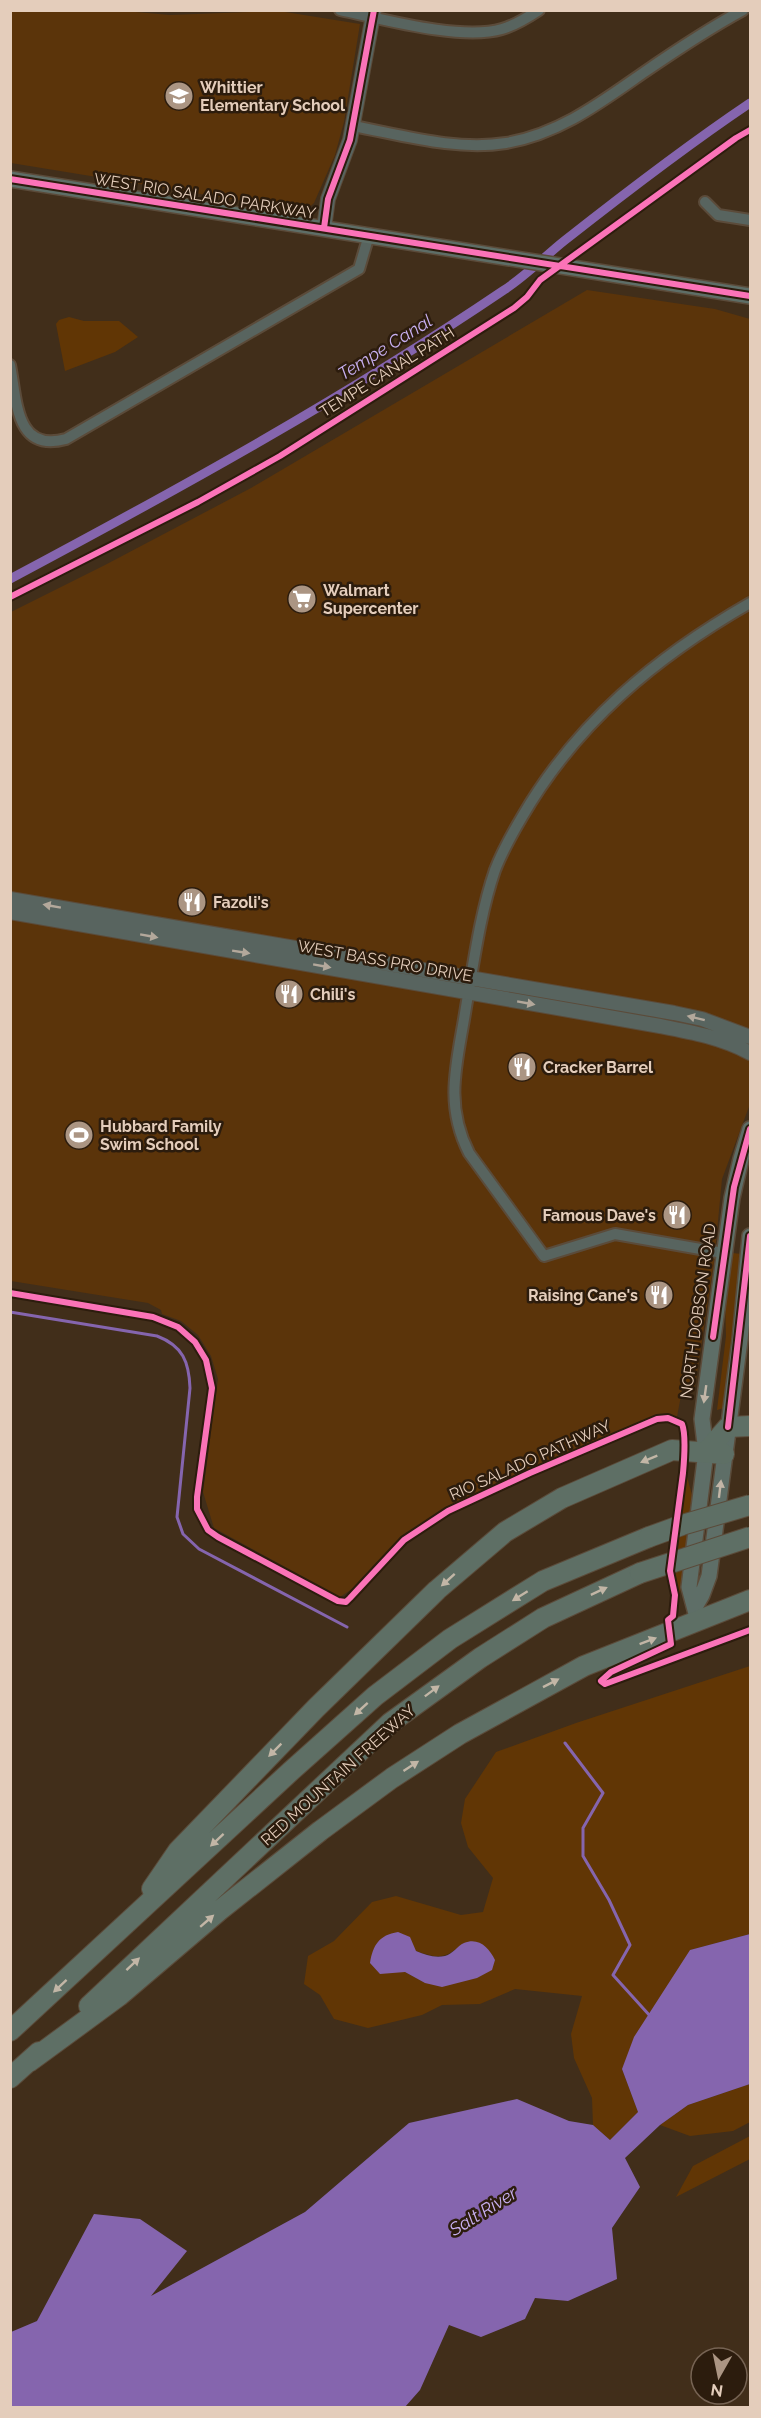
<svg xmlns="http://www.w3.org/2000/svg" width="761" height="2418" viewBox="0 0 761 2418" font-family="Raleway,sans-serif">
  <style>
    .built { fill: #5b340a }
    .green { fill: #613605; fill-rule: evenodd }
    .water { fill: #8565ae }
    .lines { fill: none; stroke-linecap: round; stroke-linejoin: round }
    .stream { stroke: #8565ae; stroke-width: 3 }
    .canal { stroke: #8565ae; stroke-width: 9 }
    .minor-casing { stroke: #5b4b3a; stroke-width: 14 }
    .tertiary-casing { stroke: #5b4b3a; stroke-width: 16 }
    .secondary-casing { stroke: #5b4b3a; stroke-width: 18 }
    .motorway-casing { stroke: #5b4b3a; stroke-width: 22 }
    .minor { stroke: #58645f; stroke-width: 10 }
    .tertiary { stroke: #58645f; stroke-width: 14 }
    .secondary { stroke: #5e6e67; stroke-width: 15 }
    .motorway { stroke: #5e6f65; stroke-width: 20 }
    .motorway-bridge-casing { stroke: #5b4b3a; stroke-width: 22; stroke-linecap: butt }
    .motorway-bridge { stroke: #5e6f65; stroke-width: 20 }
    .cycleway-casing { stroke: #2c1c0d; stroke-width: 10 }
    .cycleway { stroke: #fb73b8; stroke-width: 6 }
    .oneway { fill: #b3a89b }
    .oneway2 { fill: #c2b5a6 }
    .oneway3 { fill: #c2b6a6 }
    .labels { text-anchor: middle; dominant-baseline: central; stroke-width: 5; stroke-linejoin: round; paint-order: stroke }
    .poi-label { font-size: 16px; font-weight: bold; fill: #e4cdbb; stroke: #2c1c0d; text-anchor: start }
    .street-label { font-size: 16px; fill: #e4cdbb; stroke: #2c1c0d }
    .water-label { font-size: 18px; font-style: italic; fill: #c8b0f1; stroke: #2c1c0d }
  </style>
  <rect width="100%" height="100%" fill="#412e1a"/>
  <!-- built -->
  <path class="built" d="M113 10 170 15 279 11 360 24 344 122 335 155 314 203 305 211 11 163V11Z
    M587 290 715 309 750 319V1104L722 1179 714 1263 694 1392 682 1390 677 1417 658 1416 516 1475 438 1513 398 1541 352 1589 340 1597 214 1528 203 1492 218 1379 211 1356 198 1335 181 1321 162 1314 161 1310 148 1303 11 1281V612L105 565 251 488Z"/>
  <!-- green -->
  <path class="green" d="M69 317 84 321H119L138 337 115 352 65 371 56 324 59 320Z
    M732 1253 742 1254 724 1408 717 1410 726 1336 725 1299Z
    M686 1473 692 1495 679 1602 673 1577Z
    M750 1666V1934L690 1950 622 2069 638 2112 610 2140 593 2125 592 2098 574 2058 571 2034 582 1996 515 1989 480 2004 442 2005 422 2015 368 2028 334 2019 320 1995 304 1984 308 1956 334 1941 372 1902 396 1896 461 1915 483 1912 493 1878 468 1847 461 1823 465 1799 496 1752 576 1723ZM464 1943 425 1983 405 1972 416 1951C440 1959 444 1959 464 1943Z
    M750 2084V2122L733 2131 690 2136 660 2125 688 2105Z
    M750 2136V2159L676 2197 693 2166Z"/>
  <!-- water -->
  <path class="water" d="M398 1932 410 1937 416 1951C426 1955 434 1958 445 1956 453 1954 457 1946 464 1943 479 1937 489 1948 495 1960L492 1970 477 1978 442 1987 425 1983 405 1972 380 1974 370 1963C373 1945 379 1935 398 1932Z
    M750 1934V2084L688 2105 660 2125 625 2158 640 2187 612 2228 617 2279 568 2301 535 2298 525 2319 481 2337 449 2325 420 2390 405 2407H11V2332L37 2321 94 2214 140 2219 187 2251 151 2296 305 2212 409 2123 517 2099 569 2121 593 2125 610 2140 638 2112 622 2069 634 2037 690 1950Z"/>
  <g class="lines">
    <!-- stream -->
    <path class="stream" d="M10 1312 157 1336C183 1346 189 1362 190 1388L177 1517 183 1534 199 1549 347 1627
      M565 1743 603 1793 583 1828V1856L609 1900 630 1945 613 1975 651 2017"/>
    <!-- canal -->
    <path class="canal" d="M10 579C179 489 346 397 504 290 526 276 544 257 564 241 625 193 686 146 750 103"/>
    <!-- minor casing -->
    <g class="minor-casing">
      <path id="minor" d="M340 10C383 19 461 41 502 29 516 25 527 18 539 10
        M353 126C402 135 456 151 506 143 559 134 600 103 643 73 675 51 708 29 743 10
        M705 202 718 215 750 220
        M10 365C17 400 15 453 66 439L359 269 369 235
        M723 1253 615 1234 544 1256 469 1153C443 1102 458 1060 466 1007 474 961 480 914 495 870 502 852 512 834 522 817 577 722 656 657 750 603"/>
    </g>
    <!-- tertiary casing -->
    <g class="tertiary-casing">
      <path id="tertiary" d="M324 228 328 199 350 140 374 10
        M10 899 674 1013 702 1019 750 1037
        M10 912 660 1026C691 1032 723 1038 750 1053"/>
    </g>
    <!-- secondary casing -->
    <g class="secondary-casing">
      <path id="secondary" d="M10 179 750 296
        M695 1607 702 1595 709 1576 740 1340 750 1236
        M698 1621 689 1587 706 1452 702 1419 732 1198 741 1159 750 1129"/>
    </g>
    <!-- motorway casing -->
    <g class="motorway-casing">
      <path id="motorway" d="M706 1452 728 1427 750 1426
        M152 1889 178 1851 316 1708 437 1590 505 1532 562 1498 672 1450 724 1454
        M89 2006 390 1723 480 1658 543 1618 640 1573
        M10 2031 291 1771 375 1696 450 1639 543 1581 649 1537
        M29 2062 119 1996 220 1910 320 1831 392 1778 460 1734 584 1666 750 1600
        M10 2078 39 2052"/>
    </g>
    <!-- minor -->
    <use href="#minor" class="minor"/>
    <!-- tertiary -->
    <use href="#tertiary" class="tertiary"/>
    <!-- secondary -->
    <use href="#secondary" class="secondary"/>
    <!-- motorway -->
    <use href="#motorway" class="motorway"/>
    <!-- motorway-bridge casing -->
    <g class="motorway-bridge-casing">
      <path id="motorway-bridge" d="M649 1537 682 1525 750 1505
        M640 1573 750 1537"/>
    </g>
    <!-- motorway-bridge -->
    <use href="#motorway-bridge" class="motorway-bridge"/>
    <!-- cycleway casing -->
    <g class="cycleway-casing">
      <path id="cycleway" d="M10 179 750 296
        M324 228 328 199 350 140 374 10
        M10 597 198 502 280 456 514 308 527 297 540 280 736 138 750 130
        M10 1293 153 1317 178 1327 195 1342 206 1360 212 1388 197 1497V1509L208 1530 218 1537 338 1601 346 1602 350 1598 404 1540 448 1511 530 1473 657 1419 668 1418 682 1424C686 1434 684 1462 683 1473L670 1571 675 1595 673 1616 668 1620 671 1644 611 1672 601 1681 605 1684 750 1630
        M713 1337 734 1187 750 1129
        M728 1427 750 1236"/>
    </g>
    <!-- cycleway -->
    <use href="#cycleway" class="cycleway"/>
  </g>
  <!-- one-way arrows -->
  <defs><path id="oneway-solid" d="M-6-.8H1V-3.2L6.5 0L1 3.2V.8H-6Z" transform="scale(1.5)"/></defs>
  <g class="oneway">
    <use href="#oneway-solid" transform="translate(52 906) rotate(-170)"/>
    <use href="#oneway-solid" transform="translate(149 936) rotate(10)"/>
    <use href="#oneway-solid" transform="translate(241 952) rotate(9)"/>
    <use href="#oneway-solid" transform="translate(322 966) rotate(10)"/>
    <use href="#oneway-solid" transform="translate(526 1003) rotate(10)"/>
    <use href="#oneway-solid" transform="translate(696 1018) rotate(-166)"/>
  </g>
  <g class="oneway2">
    <use href="#oneway-solid" transform="translate(705 1394) rotate(98)"/>
    <use href="#oneway-solid" transform="translate(720 1489) rotate(-83)"/>
  </g>
  <g class="oneway3">
    <use href="#oneway-solid" transform="translate(649 1459) rotate(158)"/>
    <use href="#oneway-solid" transform="translate(448 1580) rotate(138)"/>
    <use href="#oneway-solid" transform="translate(599 1591) rotate(-25)"/>
    <use href="#oneway-solid" transform="translate(520 1596) rotate(148)"/>
    <use href="#oneway-solid" transform="translate(648 1641) rotate(-21)"/>
    <use href="#oneway-solid" transform="translate(551 1683) rotate(-27)"/>
    <use href="#oneway-solid" transform="translate(432 1691) rotate(-37)"/>
    <use href="#oneway-solid" transform="translate(361 1709) rotate(138)"/>
    <use href="#oneway-solid" transform="translate(275 1750) rotate(135)"/>
    <use href="#oneway-solid" transform="translate(411 1766) rotate(-33)"/>
    <use href="#oneway-solid" transform="translate(217 1840) rotate(137)"/>
    <use href="#oneway-solid" transform="translate(207 1921) rotate(-41)"/>
    <use href="#oneway-solid" transform="translate(133 1964) rotate(-43)"/>
    <use href="#oneway-solid" transform="translate(60 1986) rotate(137)"/>
  </g>
  <!-- icons -->
  <defs>
    <g id="school-disc" transform="scale(1.5)"><circle r="9.5" fill="#ab9583" stroke="#2c1c0d"/><path d="M0-5L7-2L0 1L-7-2ZM-4 1L0 2.5L4 1V4Q0 6-4 4Z" fill="#fff"/></g>
    <g id="supermarket-disc" transform="scale(1.5)"><circle r="9.5" fill="#ab9583" stroke="#2c1c0d"/><path d="M-6-5.5h2.5l.6 2H6L4.5 2H-2.5L-4.4-4H-6ZM-1.5 3.2a1.3 1.3 0 1 0 .1 0ZM3 3.2a1.3 1.3 0 1 0 .1 0Z" fill="#fff"/></g>
    <g id="restaurant-disc" transform="scale(1.5)"><circle r="9.5" fill="#ab9583" stroke="#2c1c0d"/><path d="M-5-6h1v4h1v-4h1v4h1v-4h1v5L-1.5 .5V6h-2V.5L-5-1ZM5-6V6H3V1.5H1.5Q1.5-4 5-6Z" fill="#fff"/></g>
    <g id="stadium-disc" transform="scale(1.5)"><circle r="9.5" fill="#ab9583" stroke="#2c1c0d"/><path d="M0-5a6.5 5 0 1 0 0 10a6.5 5 0 1 0 0-10ZM-3.5-1.8h7v3.6h-7Z" fill="#fff"/></g>
  </defs>
  <g fill-rule="evenodd">
    <use href="#school-disc" x="179" y="96"/>
    <use href="#supermarket-disc" x="302" y="599"/>
    <use href="#restaurant-disc" x="192" y="902"/>
    <use href="#restaurant-disc" x="289" y="994"/>
    <use href="#restaurant-disc" x="522" y="1067"/>
    <use href="#stadium-disc" x="79" y="1135"/>
    <use href="#restaurant-disc" x="677" y="1215"/>
    <use href="#restaurant-disc" x="659" y="1295"/>
  </g>
  <g class="labels">
    <!-- poi labels -->
    <g class="poi-label">
      <text x="200" y="87">Whittier<tspan x="200" dy="18">Elementary School</tspan></text>
      <text x="323" y="590">Walmart<tspan x="323" dy="18">Supercenter</tspan></text>
      <text x="213" y="902">Fazoli's</text>
      <text x="310" y="994">Chili's</text>
      <text x="543" y="1067">Cracker Barrel</text>
      <text x="100" y="1126">Hubbard Family<tspan x="100" dy="18">Swim School</tspan></text>
      <text x="656" y="1215" text-anchor="end">Famous Dave's</text>
      <text x="638" y="1295" text-anchor="end">Raising Cane's</text>
    </g>
    <!-- street labels -->
    <g class="street-label">
      <text transform="translate(205 196) rotate(9)">WEST RIO SALADO PARKWAY</text>
      <text transform="translate(387 372) rotate(-32)">TEMPE CANAL PATH</text>
      <text transform="translate(385 961) rotate(10)">WEST BASS PRO DRIVE</text>
      <text transform="translate(698 1311) rotate(-82)">NORTH DOBSON ROAD</text>
      <text transform="translate(530 1460) rotate(-24)">RIO SALADO PATHWAY</text>
      <text transform="translate(338 1775) rotate(-42)">RED MOUNTAIN FREEWAY</text>
    </g>
    <!-- water labels -->
    <g class="water-label">
      <text transform="translate(385 347) rotate(-32)">Tempe Canal</text>
      <text transform="translate(483 2211) rotate(-32)">Salt River</text>
    </g>
  </g>
  <!-- border -->
  <rect width="761" height="2418" fill="none" stroke="#e4cdbb" stroke-width="24"/>
  <!-- north arrow -->
  <g transform="translate(719 2376) rotate(189)"><circle r="28" fill="#2c1c0d" stroke="#766353" stroke-width="1.5"/>
  <path d="M0-4.5L10 22L0 15L-10 22Z" fill="#ab9583"/>
  <text y="-9" font-size="16" font-weight="bold" text-anchor="middle" fill="#e4cdbb">N</text>
  </g>
</svg>
